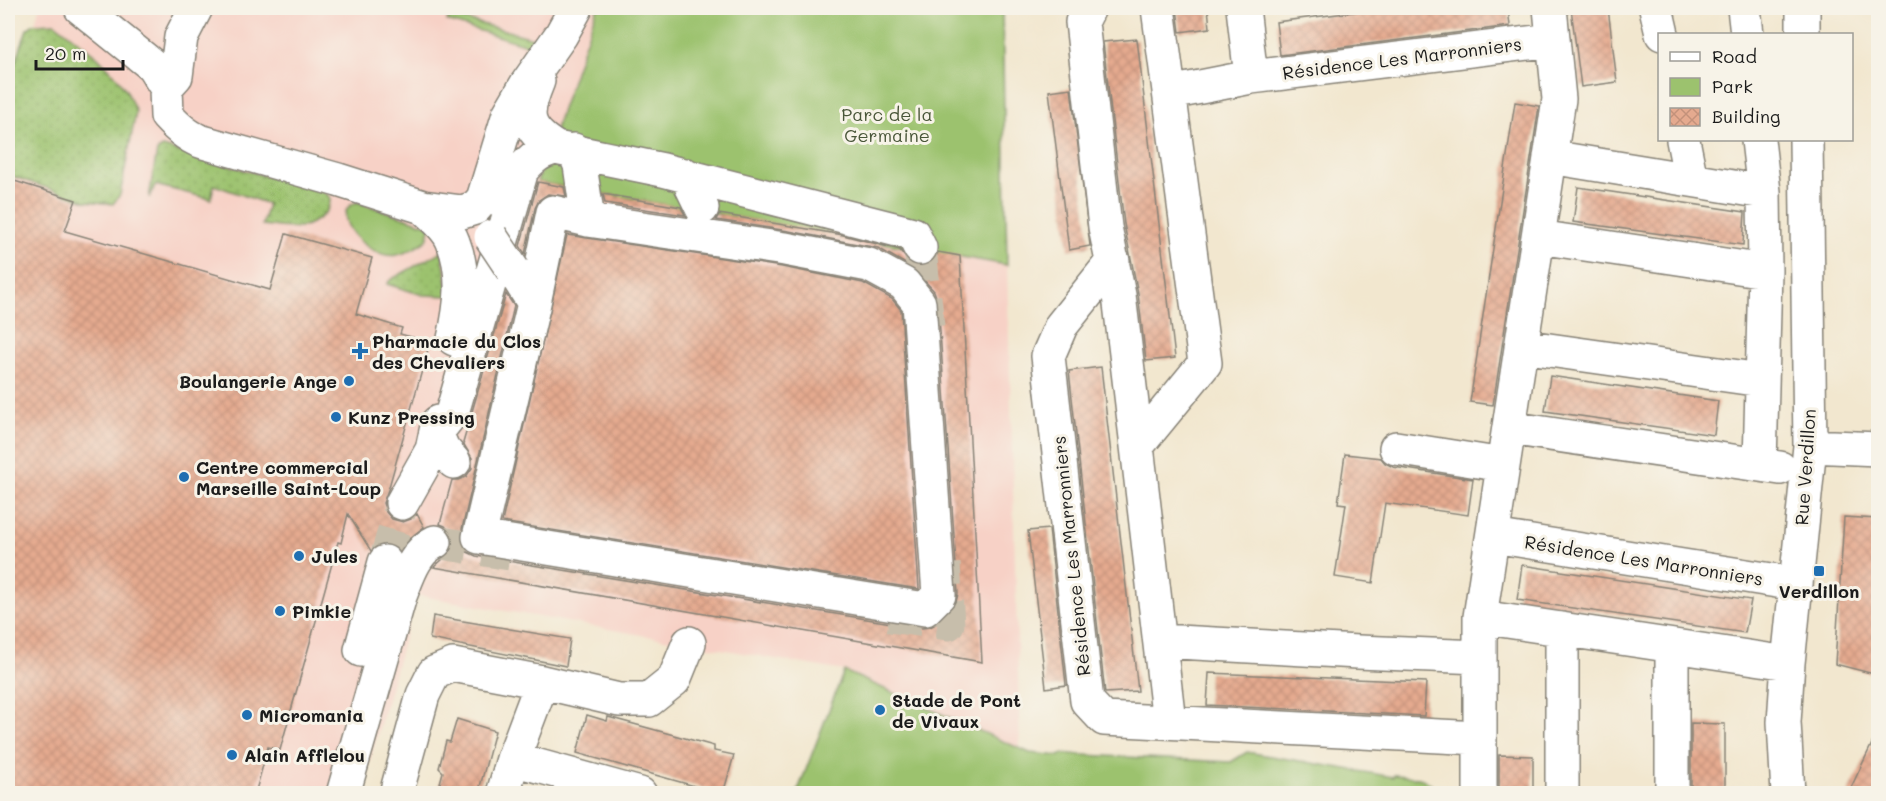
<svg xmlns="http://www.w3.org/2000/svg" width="1886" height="801" viewBox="0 0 1886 801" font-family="Mali,sans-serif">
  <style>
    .built { fill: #f7d1c6 }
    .green { fill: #9cc26e; stroke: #5c6f45; stroke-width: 1.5 }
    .garden { fill: url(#garden-dots); stroke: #5c6f45; stroke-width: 1.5 }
    .building { fill: url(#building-cross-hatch) }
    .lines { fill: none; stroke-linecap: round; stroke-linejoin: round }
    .minor-tunnel { stroke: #c7beab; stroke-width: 33; stroke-dasharray: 33 16; stroke-linecap: butt }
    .minor-casing { stroke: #878276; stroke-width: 36 }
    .minor { stroke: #fff; stroke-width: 33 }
    .minor-bridge-casing { stroke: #878276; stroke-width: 36; stroke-linecap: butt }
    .minor-bridge { stroke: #fff; stroke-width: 33 }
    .poi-dot { fill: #1f6fb2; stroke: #f7f3e8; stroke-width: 2 }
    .labels { text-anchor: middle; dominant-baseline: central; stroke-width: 6; stroke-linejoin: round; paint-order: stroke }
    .street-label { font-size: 18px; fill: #1c1c1c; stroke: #f7f3e8 }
    .park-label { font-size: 18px; fill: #495639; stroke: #f7f3e8 }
    .poi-label { font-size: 18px; font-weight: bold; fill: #1c1c1c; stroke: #f7f3e8; text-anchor: start }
  </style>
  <defs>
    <pattern id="garden-dots" width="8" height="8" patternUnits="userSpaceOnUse" patternTransform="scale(1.5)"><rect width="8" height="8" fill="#9cc26e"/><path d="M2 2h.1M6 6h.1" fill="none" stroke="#86a65f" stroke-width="1.8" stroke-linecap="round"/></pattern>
    <pattern id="building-cross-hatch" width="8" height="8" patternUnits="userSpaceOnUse" patternTransform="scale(1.5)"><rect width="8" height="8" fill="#e5aa8f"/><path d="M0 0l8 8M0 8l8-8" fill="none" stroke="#c4927b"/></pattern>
  </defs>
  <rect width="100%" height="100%" fill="#f7f3e8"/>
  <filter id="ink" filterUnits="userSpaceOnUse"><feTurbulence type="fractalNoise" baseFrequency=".0167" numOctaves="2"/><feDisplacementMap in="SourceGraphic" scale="12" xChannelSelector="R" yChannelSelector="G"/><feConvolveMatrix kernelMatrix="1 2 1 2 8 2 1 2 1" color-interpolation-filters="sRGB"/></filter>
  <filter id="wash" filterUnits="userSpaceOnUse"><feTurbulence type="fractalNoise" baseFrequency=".008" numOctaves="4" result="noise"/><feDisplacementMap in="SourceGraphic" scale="24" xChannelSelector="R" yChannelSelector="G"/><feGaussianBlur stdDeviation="1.35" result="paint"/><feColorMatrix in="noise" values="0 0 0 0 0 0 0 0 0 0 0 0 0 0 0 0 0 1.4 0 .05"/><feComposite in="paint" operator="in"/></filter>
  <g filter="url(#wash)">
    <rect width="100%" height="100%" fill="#f2e7cf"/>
    <!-- built -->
    <path class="built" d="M39 8H597L537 182 1007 265 1020 750 844 671 416 595 361 793 8 794V126Z"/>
    <!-- green -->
    <path class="green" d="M597 8H1002L1007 265 537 182Z
      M449 15 533 38V47L447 21Z
      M357 202 431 226 427 240C418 246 408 253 397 255 369 261 324 213 357 202Z
      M844 671 1030 753 1060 756 1062 754 1231 762 1247 752 1393 777 1394 775C1411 777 1429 775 1436 793H797Z"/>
    <!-- garden -->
    <path class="garden" d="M55 23 98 57 116 76 126 90 136 112 120 195 113 204 86 201 8 175V85L27 29 34 24Z
      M163 147 326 193 330 198C331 213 315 223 301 227 291 230 274 226 262 225L268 204 214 185 211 199 155 185 150 197H149L157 151Z
      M442 251 449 296 423 295 387 284 390 280Z"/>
    <g id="blocks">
      <!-- building -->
      <path class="building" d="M1177 8H1208L1210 28 1180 32Z
        M1384 8H1508L1510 26 1280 55 1276 22Z
        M1571 8H1608L1617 82 1581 87Z
        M1137 39 1175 358 1146 361 1138 293 1124 224 1103 42Z
        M1071 88 1090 246 1069 250 1049 91Z
        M1515 102 1539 106 1493 405 1470 402Z
        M8 179 76 200 65 231 270 290 286 234 372 258 356 314 402 328 400 334 430 342 389 487 383 503 386 512 392 519 403 522 411 519 417 514 424 527 410 538 400 551 389 544H380L371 551 348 514 341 543 338 542 280 750 268 747 255 794H8Z
        M538 182 564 187 566 196 548 194 539 200 535 208 525 254 520 246Z
        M1578 187 1745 212 1743 245 1573 222Z
        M603 194 681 207 685 215 605 203Z
        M719 214 843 235 900 250 909 263 918 267 929 264 935 259 938 252 960 256 982 662 434 567 452 551 454 542 451 533 445 526 440 524 452 480H458L466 477 472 468V458L463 443 506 294 514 306 461 533V543L467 552 476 556 922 628 930 627 938 623 952 608 956 602 958 594 938 302 934 291 913 268 878 248 789 231 716 220Z
        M567 235 782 267 863 283 892 299 901 310 919 589 502 522Z
        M1101 367 1138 691 1105 693 1069 371Z
        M1550 376 1718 401 1714 435 1545 411Z
        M1345 454 1381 458 1385 463 1393 467 1473 479 1468 515 1385 503 1373 583 1335 577 1346 504 1338 503Z
        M1844 517 1878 519V675L1835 664Z
        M1049 529 1066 685 1046 688 1028 531Z
        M1522 565 1751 600 1745 633 1517 600Z
        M433 616 570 639 566 666 430 639Z
        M1209 673 1426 682 1424 716 1207 705Z
        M587 715 607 721 608 717 703 743 714 746V751L734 755 723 794 577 753Z
        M457 719 495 731 478 794H437L443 772 439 768 446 741 450 742Z
        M1691 723 1725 724V794H1691Z
        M1878 731V794H1848Z
        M1499 755 1533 756V794H1499Z"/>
    </g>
  </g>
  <g filter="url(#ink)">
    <use href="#blocks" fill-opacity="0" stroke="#878276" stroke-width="1.5"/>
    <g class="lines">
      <!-- minor-tunnel -->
      <path class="minor-tunnel" d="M920 248 928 327
        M435 542 510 554
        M385 562 402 503
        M889 616 948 624 944 564"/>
      <!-- minor casing -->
      <g class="minor-casing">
        <path id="minor" d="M81 8 153 66 166 87
          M196 8 181 37 176 76 166 87 167 116C177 127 189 138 203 142L338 180 423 207 462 212 475 208 483 199 509 114 526 85 561 35 576 8
          M1089 8 1082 22 1105 227 1119 295 1137 446
          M1158 8 1205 363 1137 446 1169 722
          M1243 8 1251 77
          M1656 8 1662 34
          M1744 8 1747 34
          M1803 8V34
          M538 81C524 115 524 128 556 148L663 170 913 234 920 248
          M1170 93 1251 77 1553 40
          M1683 140 1691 180
          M1758 140 1764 192 1765 271 1760 464
          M574 150 580 165 588 220
          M1550 157 1764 192
          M686 175 702 208
          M423 207C434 217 448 228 453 242 466 275 461 306 454 339
          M1538 237 1765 271
          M1113 261 1061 326 1048 356 1087 701 1104 719 1479 738
          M513 270 534 303 479 537 925 609 939 595 919 303 904 284 869 265 785 249 588 220 553 212 534 303
          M1521 346 1761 380
          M1509 428 1780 468
          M1810 446 1878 449
          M1396 448 1503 465
          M454 462 443 449 436 433 452 413 522 170C532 158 540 151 556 148
          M402 503 432 450 438 422
          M1493 536 1796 584
          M1480 617 1559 99 1550 8
          M1160 641 1358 652 1480 657
          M1672 646V794
          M361 650 385 562
          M542 682 619 700H649L674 680 689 643
          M513 759 640 794
          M343 794 400 596C408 576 415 551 435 542
          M396 794 423 695 434 673 453 665 542 682 513 759 503 794
          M1480 794V617L1788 663
          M1562 794V629
          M1788 794 1784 722 1788 663 1810 446 1806 140"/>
      </g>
      <!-- minor -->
      <use href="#minor" class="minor"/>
      <!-- minor-bridge casing -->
      <g class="minor-bridge-casing">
        <path id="minor-bridge" d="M491 237 513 270"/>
      </g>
      <!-- minor-bridge -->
      <use href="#minor-bridge" class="minor-bridge"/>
    </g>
  </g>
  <!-- markers -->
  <g class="poi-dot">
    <path d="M357 342h6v6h6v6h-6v6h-6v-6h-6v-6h6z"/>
    <circle cx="349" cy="381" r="6"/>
    <circle cx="336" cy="417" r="6"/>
    <circle cx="184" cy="477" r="6"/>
    <circle cx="299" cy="556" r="6"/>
    <rect x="1813" y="565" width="12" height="12" rx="3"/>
    <circle cx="280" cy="611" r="6"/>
    <circle cx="880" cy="710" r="6"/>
    <circle cx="247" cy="715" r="6"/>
    <circle cx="232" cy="755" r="6"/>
  </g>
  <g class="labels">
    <!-- street labels -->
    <g class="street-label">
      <text transform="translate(1402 58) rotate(-7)">Résidence Les Marronniers</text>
      <text transform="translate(1805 467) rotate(-86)">Rue Verdillon</text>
      <text transform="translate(1071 556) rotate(-96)">Résidence Les Marronniers</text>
      <text transform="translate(1644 560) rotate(9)">Résidence Les Marronniers</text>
    </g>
    <!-- park labels -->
    <g class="park-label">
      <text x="887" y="114">Parc de la<tspan x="887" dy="21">Germaine</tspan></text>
    </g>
    <!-- poi labels -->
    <g class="poi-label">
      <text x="372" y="341">Pharmacie du Clos<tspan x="372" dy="21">des Chevaliers</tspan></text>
      <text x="337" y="381" text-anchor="end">Boulangerie Ange</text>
      <text x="348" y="417">Kunz Pressing</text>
      <text x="196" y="467">Centre commercial<tspan x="196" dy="21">Marseille Saint-Loup</tspan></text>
      <text x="311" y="556">Jules</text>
      <text x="1819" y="591" text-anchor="middle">Verdillon</text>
      <text x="292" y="611">Pimkie</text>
      <text x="892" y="700">Stade de Pont<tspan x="892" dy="21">de Vivaux</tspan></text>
      <text x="259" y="715">Micromania</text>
      <text x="244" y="755">Alain Afflelou</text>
    </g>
  </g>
  <!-- margin -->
  <rect width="1886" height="801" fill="none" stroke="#f7f3e8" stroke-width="30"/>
  <!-- legend -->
  <rect x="1658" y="33" width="195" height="108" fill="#f7f3e8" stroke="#9f9d96" stroke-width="1.5"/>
  <rect x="1670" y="52" width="30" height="9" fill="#ffffff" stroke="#9f9d96" stroke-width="1.5"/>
  <text x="1712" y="63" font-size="18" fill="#1c1c1c">Road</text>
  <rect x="1670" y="78" width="30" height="18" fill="#9cc26e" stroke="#9f9d96" stroke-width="1.5"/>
  <text x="1712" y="93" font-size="18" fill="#1c1c1c">Park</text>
  <rect x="1670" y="108" width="30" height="18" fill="url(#building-cross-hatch)" stroke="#9f9d96" stroke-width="1.5"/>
  <text x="1712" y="123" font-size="18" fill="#1c1c1c">Building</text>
  <!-- scale -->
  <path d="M36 60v9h87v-9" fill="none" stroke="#1c1c1c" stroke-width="3"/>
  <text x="45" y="60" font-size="18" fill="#1c1c1c" stroke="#f7f3e8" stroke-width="4.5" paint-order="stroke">20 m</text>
</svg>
